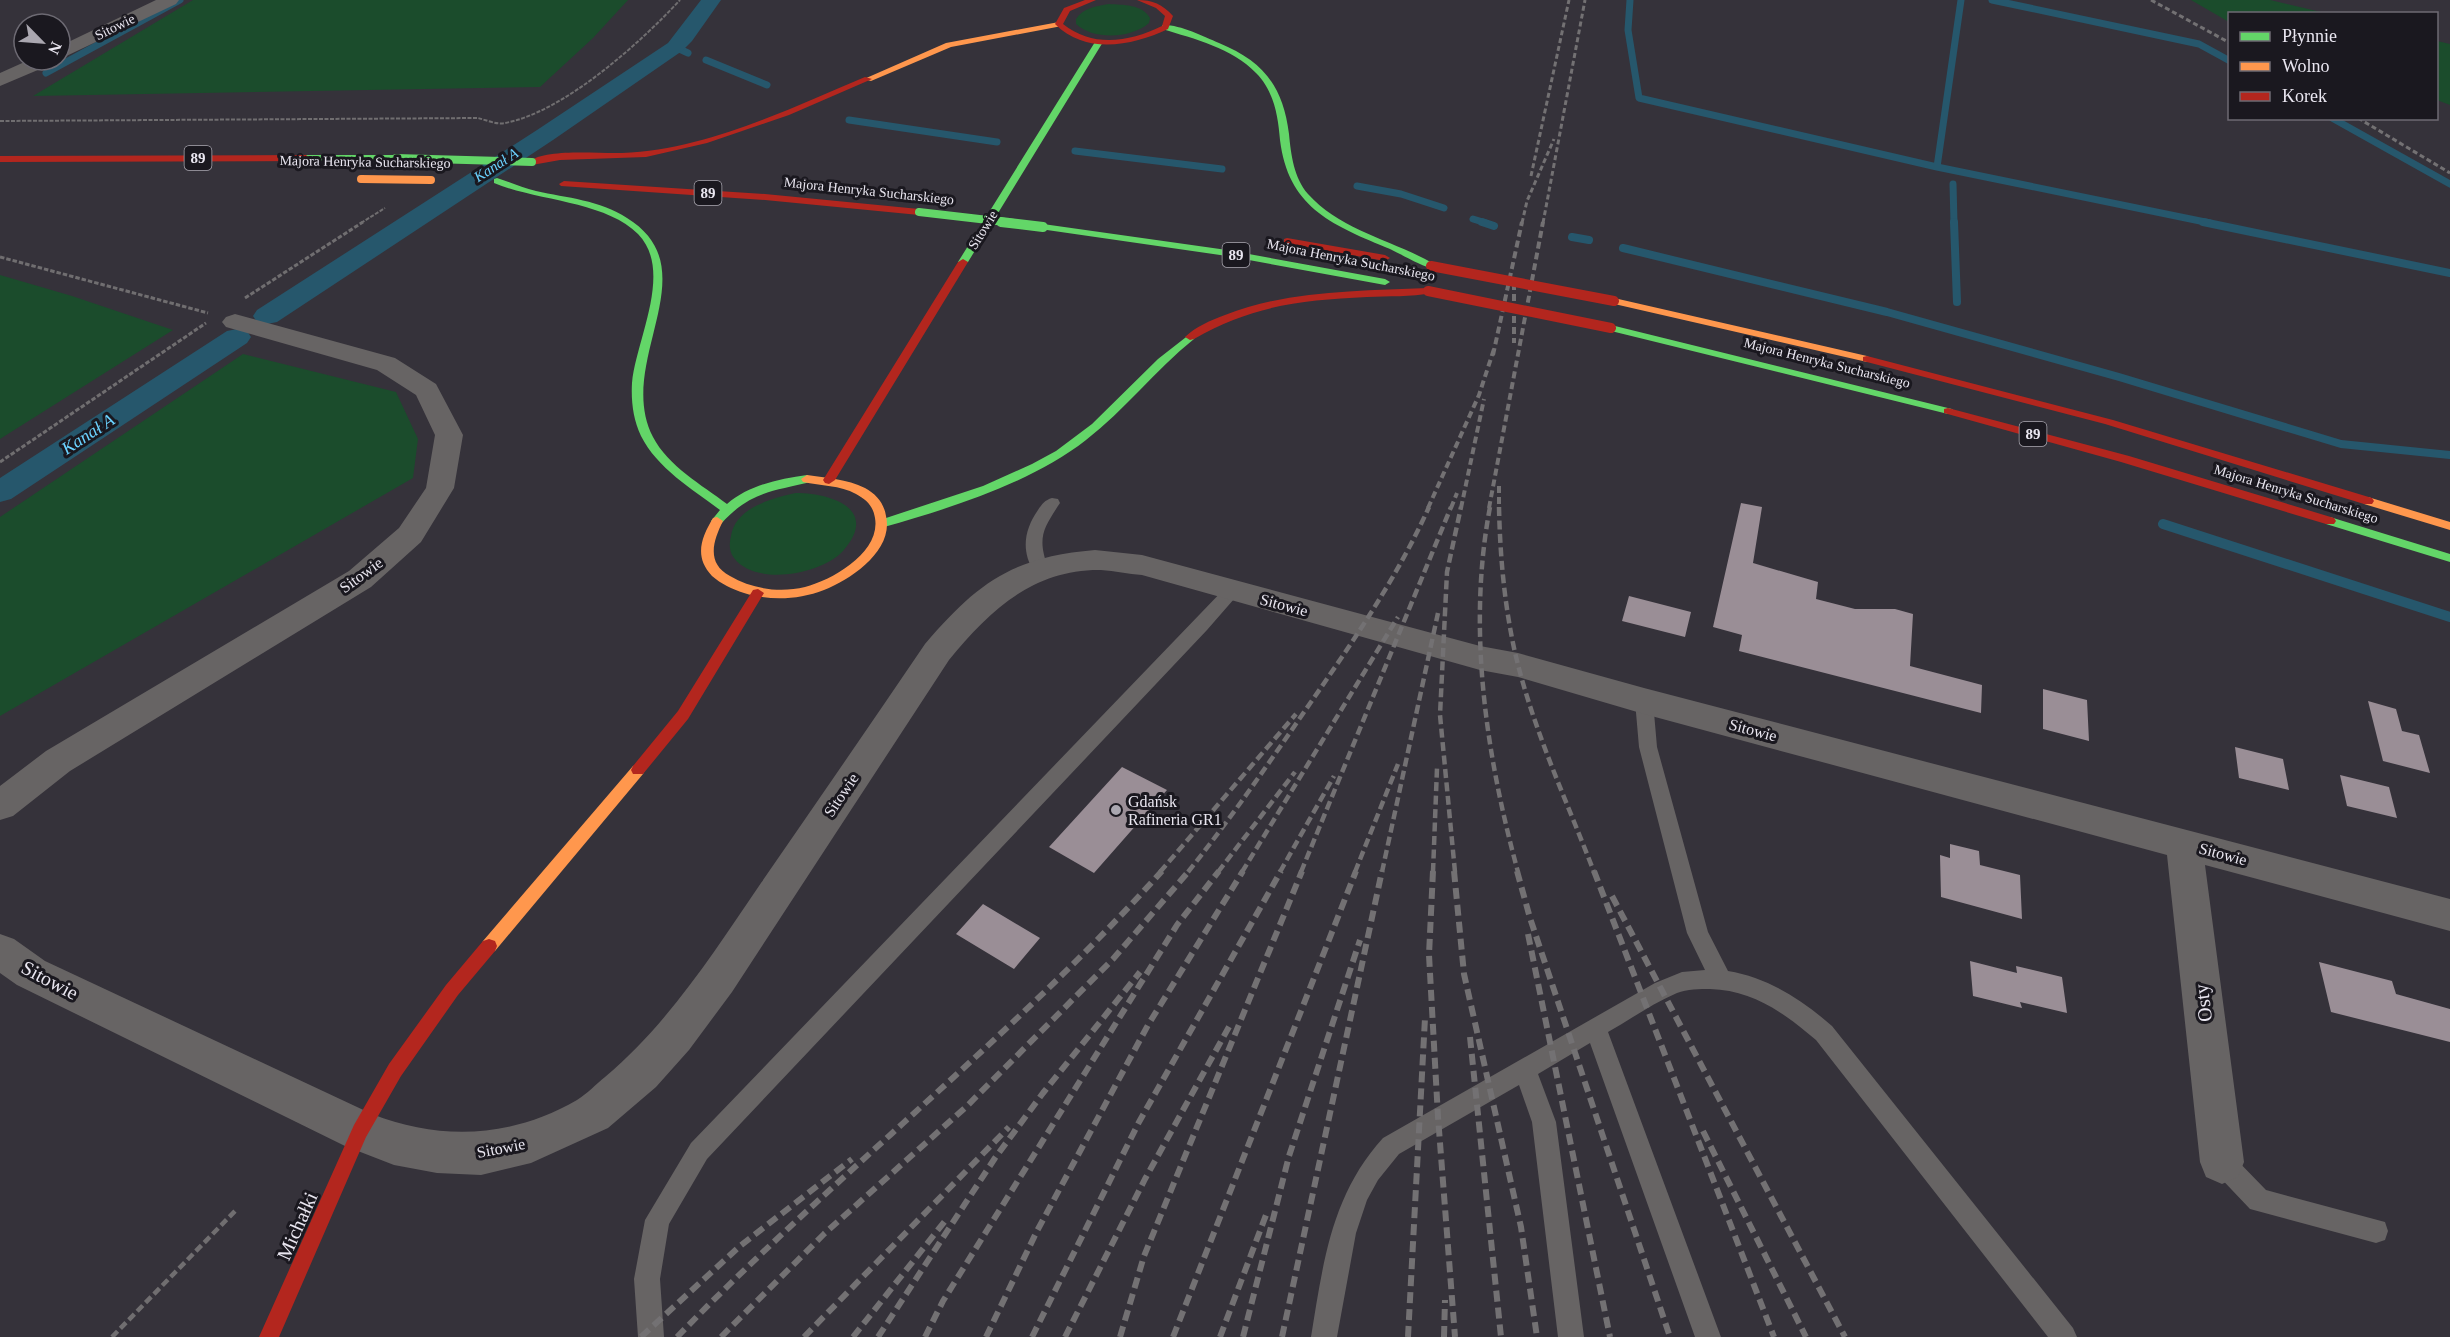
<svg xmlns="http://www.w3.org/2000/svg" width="2450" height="1337" viewBox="0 0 2450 1337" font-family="Georgia,serif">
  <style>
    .green { fill: #1b4c2c }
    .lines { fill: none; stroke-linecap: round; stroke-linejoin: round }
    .stream-far2 { stroke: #26576c; stroke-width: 7 }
    .stream-far1 { stroke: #26576c; stroke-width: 8 }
    .stream { stroke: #26576c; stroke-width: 10 }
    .canal { fill: #26576c; fill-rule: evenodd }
    .building { fill: #9a8e96 }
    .path-far2 { stroke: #706e70; stroke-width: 2; stroke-dasharray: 4 1.5; stroke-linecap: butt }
    .path-far1 { stroke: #706e70; stroke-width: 3; stroke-dasharray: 4.5 2; stroke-linecap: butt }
    .path { stroke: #706e70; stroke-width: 4.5; stroke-dasharray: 8 4; stroke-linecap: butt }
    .lane { fill: #676464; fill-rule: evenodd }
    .street { fill: #676464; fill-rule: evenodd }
    .fast { fill: #63d668; fill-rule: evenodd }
    .slow { fill: #ff974d; fill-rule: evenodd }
    .jam { fill: #b3261e; fill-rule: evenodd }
    .rail-far3 { stroke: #737173; stroke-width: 3; stroke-dasharray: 5 3; stroke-linecap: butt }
    .rail-far2 { stroke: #737173; stroke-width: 4; stroke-dasharray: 7 4; stroke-linecap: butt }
    .rail-far1 { stroke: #737173; stroke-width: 4.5; stroke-dasharray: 9 4.5; stroke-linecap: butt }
    .rail { stroke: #737173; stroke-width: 6; stroke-dasharray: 11 6; stroke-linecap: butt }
    .fast-bridge-far1 { stroke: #63d668; stroke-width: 8 }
    .fast-bridge { stroke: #63d668; stroke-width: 10 }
    .slow-bridge { stroke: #ff974d; stroke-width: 8 }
    .jam-bridge { stroke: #b3261e; stroke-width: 10 }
    .poi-dot { fill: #aaa7b0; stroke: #1a181f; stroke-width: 2 }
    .labels { text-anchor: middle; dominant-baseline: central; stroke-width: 6; stroke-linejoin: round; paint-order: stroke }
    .far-street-label { font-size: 14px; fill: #e9e6f0; stroke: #1a181f }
    .shield { fill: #1a181f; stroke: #aba8b1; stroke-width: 1.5 }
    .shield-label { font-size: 15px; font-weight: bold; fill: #e9e6f0 }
    .far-water-label { font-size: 15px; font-style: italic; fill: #6bd2fe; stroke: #1a181f }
    .street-label { font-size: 16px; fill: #e9e6f0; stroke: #1a181f }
    .poi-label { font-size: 16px; fill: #e9e6f0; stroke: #1a181f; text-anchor: start }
    .water-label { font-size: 18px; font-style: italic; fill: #6bd2fe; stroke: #1a181f }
    .near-street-label { font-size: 20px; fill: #e9e6f0; stroke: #1a181f }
  </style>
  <rect width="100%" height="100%" fill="#35323a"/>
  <!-- green -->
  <path class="green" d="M193 0H628L593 38 540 87 33 96Z
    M2191 0H2270L2325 13 2230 14 2229 22Z
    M1109 4C1123 5 1142 4 1150 18L1149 23C1131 39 1093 40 1076 24V19C1083 8 1096 6 1109 4Z
    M2437 41 2450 44V105L2437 100Z
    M0 275 72 296 173 330 0 439Z
    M243 354 396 392 418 439 413 478 0 716V517Z
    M796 493C831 493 880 509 843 551 822 574 756 587 734 558 729 551 729 544 731 536 735 508 772 498 796 493Z"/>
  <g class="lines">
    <!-- stream-far2 -->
    <path class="stream-far2" d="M1630 0 1628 30 1639 98 1937 167
      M1961 0 1937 167 2210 223
      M1992 0 2199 44 2230 61
      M675 47 688 53
      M706 60 767 85
      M46 73 180 0
      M2332 118 2450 184
      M849 120 997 142
      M1075 151 1222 169
      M1953 184 1954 223
      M1357 186 1401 194 1444 208
      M1473 219 1486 223"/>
    <!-- stream-far1 -->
    <path class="stream-far1" d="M1482 222 1494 226
      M1954 222 1957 302
      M2203 222 2450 273
      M1572 237 1589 240
      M1623 248 1887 312 2119 377 2341 444 2450 455"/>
    <!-- stream -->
    <path class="stream" d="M2163 524 2450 617"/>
    <!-- canal -->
    <path class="canal" d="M701 0H721L692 41 682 51 553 140 277 322 267 324 257 322 253 316 257 310 537 130 668 43Z
      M237 329 247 331 251 337 247 343 11 499 0 502V478L227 331Z"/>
  </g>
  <!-- building -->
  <path class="building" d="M1741 503 1762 507 1753 563 1818 582 1816 599 1855 609H1895L1913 614 1910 666 1982 685 1981 713 1739 651 1742 635 1713 627Z
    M1629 596 1691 612 1685 637 1622 621Z
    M2043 689 2087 700 2089 741 2043 729Z
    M2368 701 2396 709 2402 731 2419 735 2430 773 2383 761Z
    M2235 747 2283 759 2289 790 2239 778Z
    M1122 767 1167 790 1094 873 1049 847Z
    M2340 775 2389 787 2397 818 2347 806Z
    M1950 844 1979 851 1980 865 2020 875 2022 919 1941 897 1940 855 1950 858Z
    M983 904 1040 938 1014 969 956 934Z
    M1970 961 2017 973 2016 966 2062 977 2067 1013 2020 1002 2022 1008 1973 996Z
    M2319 962 2392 981 2396 994 2450 1009V1042L2331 1012Z"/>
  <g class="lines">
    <!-- path-far2 -->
    <path class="path-far2" d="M0 121 478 118C486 120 497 125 505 123 564 112 640 43 680 0
      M361 223 385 208"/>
    <!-- path-far1 -->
    <path class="path-far1" d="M0 257 208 313
      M245 298 363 222
      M0 462 206 323"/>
    <!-- path -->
    <path class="path" d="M112 1337 237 1209"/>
    <!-- lane -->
    <path class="lane" d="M1052 498 1058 499 1060 503C1043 529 1037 537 1048 568L1046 572H1034C1021 551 1024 530 1038 510 1042 504 1045 500 1052 498Z
      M1232 585 1238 587 1241 591 1207 630 707 1159 669 1224 660 1279 664 1337H638L634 1279 645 1220 691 1143 1226 587Z
      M1644 694 1651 696 1653 701 1657 747 1708 932 1728 971C1769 978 1801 999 1832 1026L2073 1328 2077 1337H2048L1816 1040C1784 1013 1753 990 1710 989 1700 989 1687 989 1677 993 1653 1003 1631 1019 1608 1032L1721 1337H1695L1590 1043 1538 1074 1556 1122 1584 1337H1558L1532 1122 1519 1085 1399 1154 1378 1180 1367 1200 1356 1233 1337 1337H1311C1323 1264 1331 1195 1383 1138L1655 983 1682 972 1705 970 1687 933 1639 747 1635 701 1637 696Z
      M2222 1150 2231 1154 2266 1190 2385 1222 2388 1231 2385 1240 2376 1243 2250 1209 2213 1170 2210 1162 2213 1154Z"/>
    <!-- street -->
    <path class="street" d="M156 0H179L176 4 60 59V46Z
      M29 60H55L52 64 0 86V73Z
      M235 314 395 358 436 384 463 435 454 488 421 542 371 587 70 771 13 816 0 820V786L46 751 349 571 399 528 426 488 435 435 416 395 377 370 226 327 222 322 226 317Z
      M1095 550 1142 555 1480 646 1518 653 1644 688 2450 899V931L2205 865 2244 1162 2238 1177 2222 1184 2206 1177 2200 1162 2167 855 1644 714 1518 677 1480 670 1142 575C1128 574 1115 571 1101 570 1033 569 989 611 949 660L732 992 689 1050 656 1087 608 1128 531 1163 481 1175 437 1173 394 1165 345 1146 17 985 0 973V934L14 939 45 961 372 1114C441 1141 511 1138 577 1100 587 1094 596 1084 605 1077 669 1023 714 952 761 883 816 803 871 724 925 644 978 582 1013 557 1095 550Z"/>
    <!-- fast -->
    <path class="fast" d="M1162 25C1179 24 1203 36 1219 43 1263 61 1283 86 1289 134 1291 155 1294 178 1308 194 1341 231 1393 240 1434 264V268C1424 269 1397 251 1385 247 1330 224 1288 206 1280 140 1278 116 1274 91 1256 73 1232 48 1195 39 1162 29Z
      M1099 40 1103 42 968 262 960 264 958 262 1095 42Z
      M396 155 399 156V160L306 161 302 158 306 155Z
      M497 178C510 182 522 188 536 191 567 198 600 200 627 218 711 270 614 362 653 437 668 466 702 485 727 504 749 485 779 479 807 475L813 479 811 482C773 491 749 492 721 524H713L711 521 720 510C692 489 657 468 641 436 633 419 631 401 632 383 636 339 674 271 638 234 605 201 537 201 494 183V179Z
      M1043 224 1227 250 1385 279 1390 282 1385 285 1227 256 1040 229V225Z
      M1611 325 1952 409 1954 411 1948 414 1607 330V326Z
      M1190 334 1195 337 1194 339C1155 370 1125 410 1086 440 1031 483 951 508 884 527L878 523 880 520 983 486 1032 464 1056 451 1092 424 1158 359Z
      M2330 517 2450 554V562L2326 524 2324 521Z"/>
    <!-- slow -->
    <path class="slow" d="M1059 22H1062V26L951 47 871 81 864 79 946 43Z
      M1614 298 1867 356 1872 359 1867 362 1610 303 1609 301Z
      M807 475C826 478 847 479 865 488 876 494 884 503 886 516 894 550 852 579 824 590 798 600 770 601 744 593 732 589 721 584 712 576 694 557 701 538 713 518L717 517 723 521C713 541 706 563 730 576 752 589 780 593 805 587 833 580 881 552 875 518 873 506 867 500 856 494 840 485 821 486 803 482L801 479Z
      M2368 497 2450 522V530L2364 504 2362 501 2364 498Z
      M638 764 643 766 645 770 643 774 495 951 489 953 483 951 481 946 483 941 633 766Z"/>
    <!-- jam -->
    <path class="jam" d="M1085 0H1096L1070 11 1063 24C1093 48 1129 42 1162 26L1165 16 1156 8 1137 0C1153 0 1162 4 1173 16L1168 29C1132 46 1086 55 1055 24L1064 8Z
      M865 77 872 79 789 115 707 143 646 157 560 160 532 165 528 162C547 148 598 154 622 153 707 150 788 109 865 77Z
      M0 156 306 155 310 158 306 161 0 162Z
      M564 181 765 194 919 209 924 212 919 215 765 200 561 186 559 184Z
      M1287 238 1385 255 1390 258 1385 261 1284 243V239Z
      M963 259 968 262 835 480 829 484 825 483 823 480 958 262Z
      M1428 288 1433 291 1432 293C1411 297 1388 296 1367 297 1301 300 1251 306 1194 339L1190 340 1185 337C1195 327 1211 320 1225 315 1289 290 1360 291 1428 288Z
      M1867 356 2113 420 2372 498 2374 501 2372 504H2364L2105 424 1863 361V357Z
      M1948 408 2129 456 2334 518 2336 521 2334 524H2326L2121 462 1944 413V409Z
      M758 589 764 593 688 719 643 774H633L631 770 633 766 678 711 753 590Z
      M489 939 495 941 497 946 495 951 458 995 401 1076 366 1137 279 1337H259L354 1125 389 1064 446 985 483 941Z"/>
    <!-- rail-far3 -->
    <path class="rail-far3" d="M2151 0 2230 43
      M2358 118 2450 173
      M1531 176 1569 0
      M1522 223 1527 201 1554 139
      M1543 223 1585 0"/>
    <!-- rail-far2 -->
    <path class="rail-far2" d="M1514 283V343
      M1493 355 1522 222
      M1499 486V508
      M1428 508 1479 395 1495 346
      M1451 508 1457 493
      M1461 508 1484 399
      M1489 508 1543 222"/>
    <!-- rail-far1 -->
    <path class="rail-far1" d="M1490 507C1467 628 1486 755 1518 872
      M1499 507C1500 554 1504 601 1514 648 1531 725 1566 799 1594 872
      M1160 872 1296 714
      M1188 872C1232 817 1271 760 1311 702 1354 640 1398 576 1429 507
      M1218 872 1295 772
      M1242 872 1398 617
      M1280 872 1334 776
      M1301 872 1451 507
      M1355 872 1398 764
      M1382 872 1438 613
      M1433 872 1437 768
      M1455 872 1440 715 1447 572 1461 507"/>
    <!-- rail -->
    <path class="rail" d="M1433 871 1429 955 1438 1117 1455 1337
      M1454 871 1464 974 1521 1227 1537 1337
      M1517 871 1530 918 1670 1337
      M1594 871 1774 1337
      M1612 896 1845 1337
      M1528 934 1610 1337
      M1470 1037 1501 1337
      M1703 1131 1806 1337
      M641 1337 740 1246 852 1159
      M677 1337C833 1176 1012 1038 1162 871
      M721 1337 824 1234 967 1106 1113 959 1189 871
      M804 1337 1009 1127
      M853 1337 945 1221
      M878 1337 995 1158 1043 1093 1140 972
      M925 1337 943 1301 1177 925 1219 871
      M986 1337 1037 1231 1148 1025 1243 871
      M1032 1337 1139 1122 1281 871
      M1065 1337 1145 1179 1230 1025
      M1120 1337 1144 1256 1302 871
      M1173 1337 1356 871
      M1220 1337 1266 1215
      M1243 1337 1289 1156 1360 940
      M1282 1337 1382 871
      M1408 1337 1425 1018
      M1444 1337 1445 1300"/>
    <!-- fast-bridge-far1 -->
    <path class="fast-bridge-far1" d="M396 158 532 162
      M919 212 1014 223"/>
    <!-- fast-bridge -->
    <path class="fast-bridge" d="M1001 222 1043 227"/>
    <!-- slow-bridge -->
    <path class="slow-bridge" d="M361 179 431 180"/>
    <!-- jam-bridge -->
    <path class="jam-bridge" d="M1431 266 1614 301
      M1428 291 1611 328"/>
  </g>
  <!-- markers -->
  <circle class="poi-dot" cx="1116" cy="810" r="6"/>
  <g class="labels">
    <!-- far-street labels -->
    <g class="far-street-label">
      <text transform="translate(115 27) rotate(-26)">Sitowie</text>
      <text transform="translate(365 162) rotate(1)">Majora Henryka Sucharskiego</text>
      <text transform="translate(869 191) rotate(6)">Majora Henryka Sucharskiego</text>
      <text transform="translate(983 230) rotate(-58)">Sitowie</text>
      <text transform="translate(1351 260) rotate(11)">Majora Henryka Sucharskiego</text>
      <text transform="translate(1827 363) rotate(14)">Majora Henryka Sucharskiego</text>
      <text transform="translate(2296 494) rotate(17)">Majora Henryka Sucharskiego</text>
    </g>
    <!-- shield labels -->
    <g class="shield">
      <rect x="184.5" y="146" width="27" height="24" rx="4.5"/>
      <rect x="694.5" y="181" width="27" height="24" rx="4.5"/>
      <rect x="1222.5" y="243" width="27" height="24" rx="4.5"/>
      <rect x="2019.5" y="422" width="27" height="24" rx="4.5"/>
    </g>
    <g class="shield-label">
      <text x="198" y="158">89</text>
      <text x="708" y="193">89</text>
      <text x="1236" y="255">89</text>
      <text x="2033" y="434">89</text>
    </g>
    <!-- far-water labels -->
    <g class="far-water-label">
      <text transform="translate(496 165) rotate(-33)">Kanał A</text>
    </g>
    <!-- street labels -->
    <g class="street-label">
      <text transform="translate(361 575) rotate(-36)">Sitowie</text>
      <text transform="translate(1284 605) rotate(15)">Sitowie</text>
      <text transform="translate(1753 730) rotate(15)">Sitowie</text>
      <text transform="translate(841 795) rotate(-56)">Sitowie</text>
      <text transform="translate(2223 854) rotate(15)">Sitowie</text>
      <text transform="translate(501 1148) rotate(-11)">Sitowie</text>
    </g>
    <!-- poi labels -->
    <g class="poi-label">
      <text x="1128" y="801">Gdańsk<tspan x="1128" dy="18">Rafineria GR1</tspan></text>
    </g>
    <!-- water labels -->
    <g class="water-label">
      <text transform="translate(88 434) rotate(-33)">Kanał A</text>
    </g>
    <!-- near-street labels -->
    <g class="near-street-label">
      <text transform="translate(50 980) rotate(28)">Sitowie</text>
      <text transform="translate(2203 1003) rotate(-97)">Osty</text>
      <text transform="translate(297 1226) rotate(-66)">Michałki</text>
    </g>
  </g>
  <!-- legend -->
  <rect x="2228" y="12" width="210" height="108" fill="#1a181f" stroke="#6d6a73" stroke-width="1.5"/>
  <rect x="2240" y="32" width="30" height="9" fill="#63d668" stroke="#6d6a73" stroke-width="1.5"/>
  <text x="2282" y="42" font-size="18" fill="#e9e6f0">Płynnie</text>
  <rect x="2240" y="62" width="30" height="9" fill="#ff974d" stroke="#6d6a73" stroke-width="1.5"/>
  <text x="2282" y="72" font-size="18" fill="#e9e6f0">Wolno</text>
  <rect x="2240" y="92" width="30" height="9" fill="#b3261e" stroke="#6d6a73" stroke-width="1.5"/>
  <text x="2282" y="102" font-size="18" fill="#e9e6f0">Korek</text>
  <!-- north arrow -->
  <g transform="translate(42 42) rotate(115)"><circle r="28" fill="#1a181f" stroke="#6d6a73" stroke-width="1.5"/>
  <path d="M0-4.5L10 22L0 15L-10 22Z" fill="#aaa7b0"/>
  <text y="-9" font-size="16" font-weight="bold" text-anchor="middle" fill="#e9e6f0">N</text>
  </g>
</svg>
